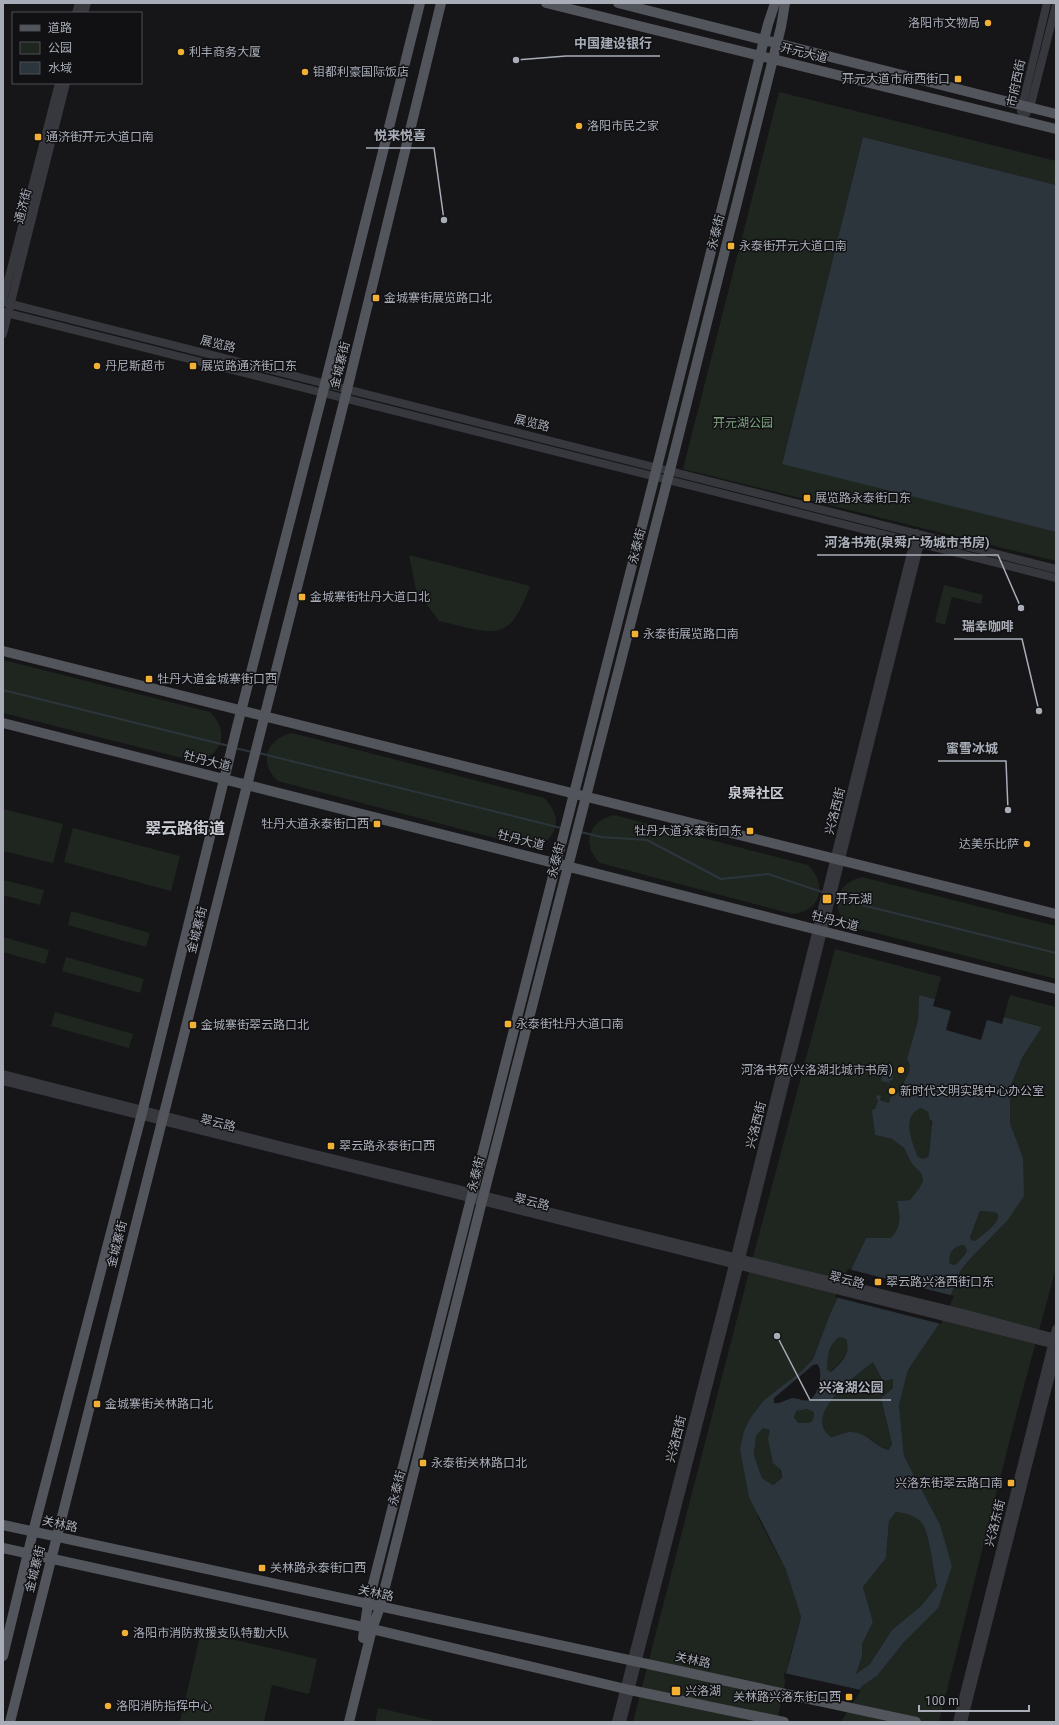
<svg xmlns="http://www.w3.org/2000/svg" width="1059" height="1725" viewBox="0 0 1059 1725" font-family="Roboto,'Noto Sans SC',sans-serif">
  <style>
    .green { fill: #1e261f }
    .water { fill: #2c353c; fill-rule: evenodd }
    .pier { fill: #161618 }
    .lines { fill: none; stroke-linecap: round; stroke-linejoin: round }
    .stream { stroke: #2c353c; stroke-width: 2 }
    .minor { stroke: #37383d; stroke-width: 8 }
    .major { stroke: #53555c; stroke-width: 10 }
    .poi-dot { fill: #f2b134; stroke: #111113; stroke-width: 1.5 }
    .labels { text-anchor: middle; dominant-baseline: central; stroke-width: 3; stroke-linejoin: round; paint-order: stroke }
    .poi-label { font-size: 12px; fill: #a8adb8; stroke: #111113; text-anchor: start }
    .street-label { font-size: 12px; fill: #a8adb8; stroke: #111113 }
    .park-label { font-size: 12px; fill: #7fa381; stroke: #111113 }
    .quarter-label { font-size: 14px; font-weight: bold; fill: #c9ccd4; stroke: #111113 }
    .district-label { font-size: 16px; font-weight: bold; fill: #c9ccd4; stroke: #111113 }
    .leader { fill: none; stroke: #a8adb8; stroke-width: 1.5 }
    .callout-dot { fill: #a8adb8; stroke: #111113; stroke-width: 1.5 }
    .callout-label { font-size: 13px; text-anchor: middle; font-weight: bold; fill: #a8adb8; stroke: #111113; stroke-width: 3; stroke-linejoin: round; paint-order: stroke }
  </style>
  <rect width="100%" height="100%" fill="#161618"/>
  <!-- green -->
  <path class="green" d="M779 92 1056 161V185L863 137 782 463 1056 532V561L683 469Z
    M409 555 530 586C509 646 493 633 439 621L416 590Z
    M944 585 983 595 981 604 952 597 945 625 935 622Z
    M3 660 210 712C230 731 223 758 194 761L3 713Z
    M292 733 544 798C565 817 557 844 529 847L278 781C258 763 266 739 292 733Z
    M3 809 63 824 53 863 3 851Z
    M614 815 808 865C828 884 821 912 792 914L600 863C581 845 588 821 614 815Z
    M73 828 180 856 171 891 64 862Z
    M862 877 1056 926V979L848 926C829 907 836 883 862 877Z
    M3 880 44 890 40 905 3 895Z
    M71 911 150 933 146 947 68 925Z
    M3 937 49 950 45 964 3 952Z
    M835 949 941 977 935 999 919 995 918 1020 907 1059 910 1068 901 1091 889 1103 878 1099 875 1109 872 1112 875 1135 892 1139 904 1148 912 1164 921 1173 923 1180 920 1187 910 1200 897 1201C900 1217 902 1226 891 1238H866L830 1314 813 1359 804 1370 764 1400 751 1417 758 1518 786 1570 801 1617 789 1660 779 1722H633L748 1276Z
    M66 957 144 979 140 993 62 971Z
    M1010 995 1056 1007V1268L1015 1419 939 1722H839L862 1686 877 1676 905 1641 952 1566 918 1483 904 1456 899 1405 908 1370 939 1324 961 1270 969 1260 1007 1221 1023 1158 1010 1123V1088L1022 1058 1042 1027 1004 1017Z
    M55 1012 133 1034 129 1048 51 1026Z
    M921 1108C937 1112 929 1141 929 1154L928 1157 923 1160 918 1157C913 1143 900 1117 921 1108Z
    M980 1211 994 1212 998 1214C999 1225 983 1235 975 1241L971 1240 970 1237Z
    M964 1245 967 1250 961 1260 955 1265 950 1264C948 1253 953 1246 964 1245Z
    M840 1337 846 1339C851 1354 841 1362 830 1372L826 1370C828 1356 828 1344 840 1337Z
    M873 1362 893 1379V1388L881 1398 892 1444 890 1450C876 1447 867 1432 852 1432 847 1431 838 1436 831 1437 801 1415 857 1375 873 1362Z
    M807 1409 814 1412 813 1420 809 1423H798L794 1417 795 1411Z
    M763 1428 770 1430 782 1478 773 1485 762 1478 754 1455 756 1436Z
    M896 1512C905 1513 914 1514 921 1522 930 1531 933 1572 937 1586L922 1605 892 1630 870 1664 856 1674 862 1656V1644L873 1622 863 1587 886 1558 889 1521Z
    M201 1632 317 1659 309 1694 272 1685 264 1722H180Z
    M378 1708H379L439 1722H375Z"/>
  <!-- water -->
  <path class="water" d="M863 137 1056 185V532L782 464Z
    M919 995 935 999 933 1006 951 1011 946 1030 981 1040 987 1020 1002 1024 1004 1017 1042 1027 1022 1058 1010 1088V1123L1023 1158 1024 1196 1007 1221 969 1260 961 1270 939 1324 908 1370 899 1405 904 1456 940 1525 952 1566 938 1608 905 1641 877 1676 862 1686 854 1699 786 1674 801 1617 786 1570 749 1497 740 1449 744 1431 751 1417 764 1400 803 1370 813 1359 830 1314 866 1238H891C902 1226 900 1216 897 1201L910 1200 920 1187 923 1180 921 1173 912 1164 904 1148 892 1139 875 1135 872 1112 873 1109H875L878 1100 876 1099 877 1095 881 1096 880 1100 889 1103 891 1097C901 1093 901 1089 905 1080 909 1072 912 1068 907 1059L918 1020ZM921 1108 928 1112 930 1120 932 1121 929 1154 928 1157 923 1159 918 1157C913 1143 900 1117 921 1108ZM980 1211 994 1212 998 1214C999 1225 983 1234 975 1241L971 1240 970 1237ZM964 1245 967 1250C965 1255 960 1261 955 1265L950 1264C948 1253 953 1246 964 1245ZM840 1337 846 1339C851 1354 842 1362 831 1372L827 1370C828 1356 828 1344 840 1337ZM873 1362 883 1381 893 1379V1388L881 1398 892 1444 889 1450C875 1447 867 1432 852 1432 847 1431 838 1436 831 1437 801 1415 857 1375 873 1362ZM817 1364C824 1371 819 1393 811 1399 805 1403 799 1398 793 1398 786 1399 781 1404 774 1403V1398L813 1365ZM807 1409 814 1412 813 1420 809 1423H798L794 1417 796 1411ZM763 1428 770 1430 768 1439 773 1463 781 1470 782 1478 773 1485 762 1478 754 1455 756 1436ZM896 1512C905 1513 914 1515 921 1522 930 1531 933 1572 937 1586L922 1605 892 1630 870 1664 856 1674 862 1656V1644L873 1622 863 1587 886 1558 889 1521Z
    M887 1069 894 1072 892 1081 890 1080 889 1083 881 1081 884 1071 887 1072Z"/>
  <!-- pier -->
  <path class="pier" d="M848 1269 954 1296 941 1324 835 1297Z
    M784 1673 861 1690 841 1722H777L785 1683Z"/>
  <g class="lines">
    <!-- stream -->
    <path class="stream" d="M3 690 229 746
      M235 748 252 752
      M259 753 561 828
      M581 832 601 837 647 840 721 879 768 874 825 893
      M835 896 866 906 1056 953"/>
    <!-- minor -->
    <path class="minor" d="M76 13 79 3
      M84 13 87 3
      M1021 111 1047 3
      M1021 120 1030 108 1056 5
      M3 300 59 83
      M3 302 1056 569
      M3 312 1056 578
      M3 334 66 83
      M3 1074 287 1147 966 1314 1056 1338
      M3 1081 1056 1345
      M616 1722 735 1257 916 533
      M622 1722 741 1259 922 535
      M957 1722 1056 1329
      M963 1722 1056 1355"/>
    <!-- major -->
    <path class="major" d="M546 3 1056 129
      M618 3 1056 114
      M3 651 1056 914
      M3 723 822 931 1056 989
      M3 1525 916 1722
      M3 1548 372 1629 630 1690 784 1722
      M363 1638 368 1604 657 467 768 24 775 3
      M3 1656 33 1532 143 1109 237 727 325 384 420 3
      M10 1722 345 398 441 3
      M349 1722 372 1629 380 1607 482 1201 670 470 781 27 785 3"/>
  </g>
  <!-- markers -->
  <g class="poi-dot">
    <circle cx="988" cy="23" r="4"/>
    <circle cx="181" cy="52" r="4"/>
    <circle cx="305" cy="72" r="4"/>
    <rect x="954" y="75" width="8" height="8" rx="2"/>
    <circle cx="579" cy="126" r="4"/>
    <rect x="34" y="133" width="8" height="8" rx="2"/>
    <rect x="727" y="242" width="8" height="8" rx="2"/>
    <rect x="372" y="294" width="8" height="8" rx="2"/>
    <circle cx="97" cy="366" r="4"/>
    <rect x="189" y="362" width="8" height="8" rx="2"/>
    <rect x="803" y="494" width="8" height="8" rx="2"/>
    <rect x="298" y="593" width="8" height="8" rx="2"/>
    <rect x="631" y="630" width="8" height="8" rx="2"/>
    <rect x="145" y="675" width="8" height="8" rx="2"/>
    <rect x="373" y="820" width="8" height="8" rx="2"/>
    <rect x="746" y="827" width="8" height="8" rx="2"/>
    <circle cx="1027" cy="844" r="4"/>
    <rect x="822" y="894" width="10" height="10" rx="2"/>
    <rect x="504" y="1020" width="8" height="8" rx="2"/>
    <rect x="189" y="1021" width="8" height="8" rx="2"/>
    <circle cx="901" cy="1070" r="4"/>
    <circle cx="892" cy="1091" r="4"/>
    <rect x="327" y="1142" width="8" height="8" rx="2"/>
    <rect x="874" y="1278" width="8" height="8" rx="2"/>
    <rect x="93" y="1400" width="8" height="8" rx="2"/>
    <rect x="419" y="1459" width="8" height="8" rx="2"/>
    <rect x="1007" y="1479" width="8" height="8" rx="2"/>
    <rect x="258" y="1564" width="8" height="8" rx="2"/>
    <circle cx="125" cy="1633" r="4"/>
    <rect x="671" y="1686" width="10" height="10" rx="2"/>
    <rect x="845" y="1693" width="8" height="8" rx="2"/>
    <circle cx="108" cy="1706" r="4"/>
  </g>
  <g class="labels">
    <!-- poi labels -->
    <g class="poi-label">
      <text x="980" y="23" text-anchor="end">洛阳市文物局</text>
      <text x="189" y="52">利丰商务大厦</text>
      <text x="313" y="72">钼都利豪国际饭店</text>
      <text x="950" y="79" text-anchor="end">开元大道市府西街口</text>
      <text x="587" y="126">洛阳市民之家</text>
      <text x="46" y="137">通济街开元大道口南</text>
      <text x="739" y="246">永泰街开元大道口南</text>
      <text x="384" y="298">金城寨街展览路口北</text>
      <text x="105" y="366">丹尼斯超市</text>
      <text x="201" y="366">展览路通济街口东</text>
      <text x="815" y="498">展览路永泰街口东</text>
      <text x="310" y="597">金城寨街牡丹大道口北</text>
      <text x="643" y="634">永泰街展览路口南</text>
      <text x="157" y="679">牡丹大道金城寨街口西</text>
      <text x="369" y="824" text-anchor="end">牡丹大道永泰街口西</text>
      <text x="742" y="831" text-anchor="end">牡丹大道永泰街口东</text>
      <text x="1019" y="844" text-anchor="end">达美乐比萨</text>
      <text x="836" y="899">开元湖</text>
      <text x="516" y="1024">永泰街牡丹大道口南</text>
      <text x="201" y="1025">金城寨街翠云路口北</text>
      <text x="893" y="1070" text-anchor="end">河洛书苑(兴洛湖北城市书房)</text>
      <text x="900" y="1091">新时代文明实践中心办公室</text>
      <text x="339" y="1146">翠云路永泰街口西</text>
      <text x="886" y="1282">翠云路兴洛西街口东</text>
      <text x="105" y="1404">金城寨街关林路口北</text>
      <text x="431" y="1463">永泰街关林路口北</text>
      <text x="1003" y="1483" text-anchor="end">兴洛东街翠云路口南</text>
      <text x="270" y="1568">关林路永泰街口西</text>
      <text x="133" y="1633">洛阳市消防救援支队特勤大队</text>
      <text x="685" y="1691">兴洛湖</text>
      <text x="841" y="1697" text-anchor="end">关林路兴洛东街口西</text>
      <text x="116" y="1706">洛阳消防指挥中心</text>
    </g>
    <!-- street labels -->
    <g class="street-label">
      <text transform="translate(804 53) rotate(14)">开元大道</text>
      <text transform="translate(1016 83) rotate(-78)">市府西街</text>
      <text transform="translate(23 206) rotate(-76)">通济街</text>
      <text transform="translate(716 232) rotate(-76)">永泰街</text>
      <text transform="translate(218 344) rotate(14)">展览路</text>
      <text transform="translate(340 365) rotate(-76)">金城寨街</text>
      <text transform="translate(532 423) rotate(14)">展览路</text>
      <text transform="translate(637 546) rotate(-76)">永泰街</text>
      <text transform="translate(207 761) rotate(14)">牡丹大道</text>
      <text transform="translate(835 811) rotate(-76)">兴洛西街</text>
      <text transform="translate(521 840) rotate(14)">牡丹大道</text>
      <text transform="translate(556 860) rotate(-76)">永泰街</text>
      <text transform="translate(835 921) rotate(14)">牡丹大道</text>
      <text transform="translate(197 930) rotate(-76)">金城寨街</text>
      <text transform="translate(218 1123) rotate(14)">翠云路</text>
      <text transform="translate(756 1125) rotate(-76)">兴洛西街</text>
      <text transform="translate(476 1174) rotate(-76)">永泰街</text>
      <text transform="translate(532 1202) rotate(14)">翠云路</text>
      <text transform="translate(117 1244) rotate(-76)">金城寨街</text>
      <text transform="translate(847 1280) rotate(14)">翠云路</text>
      <text transform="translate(676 1439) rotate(-76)">兴洛西街</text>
      <text transform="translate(397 1488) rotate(-76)">永泰街</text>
      <text transform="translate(995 1523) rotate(-76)">兴洛东街</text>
      <text transform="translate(60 1524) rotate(12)">关林路</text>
      <text transform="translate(35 1569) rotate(-76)">金城寨街</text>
      <text transform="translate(376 1593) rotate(12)">关林路</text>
      <text transform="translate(693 1660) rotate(12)">关林路</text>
    </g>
    <!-- park labels -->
    <g class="park-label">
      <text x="743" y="423">开元湖公园</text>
    </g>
    <!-- quarter labels -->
    <g class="quarter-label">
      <text x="756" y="793">泉舜社区</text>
    </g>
    <!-- district labels -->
    <g class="district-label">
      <text x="185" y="828">翠云路街道</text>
    </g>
  </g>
  <!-- callouts -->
  <path class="leader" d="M516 60L566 56H660M444 220L434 148H366M1021 608L998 555H817M1039 711L1022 639H954M1008 810L1006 761H938M777 1336L810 1400H891"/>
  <g class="callout-dot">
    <circle cx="516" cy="60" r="4"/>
    <circle cx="444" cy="220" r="4"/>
    <circle cx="1021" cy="608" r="4"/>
    <circle cx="1039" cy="711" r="4"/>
    <circle cx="1008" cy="810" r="4"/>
    <circle cx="777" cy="1336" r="4"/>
  </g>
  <g class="callout-label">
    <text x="613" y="48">中国建设银行</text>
    <text x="400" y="140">悦来悦喜</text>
    <text x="907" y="547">河洛书苑(泉舜广场城市书房)</text>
    <text x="988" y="631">瑞幸咖啡</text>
    <text x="972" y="753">蜜雪冰城</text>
    <text x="851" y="1392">兴洛湖公园</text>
  </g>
  <!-- border -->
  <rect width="1059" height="1725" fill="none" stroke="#a8adb8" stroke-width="8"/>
  <!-- legend -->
  <rect x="12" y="12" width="130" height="72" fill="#111113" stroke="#4d4f55"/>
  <rect x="20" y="25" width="20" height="6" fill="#53555c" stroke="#4d4f55"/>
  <text x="48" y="32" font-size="12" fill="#a8adb8">道路</text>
  <rect x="20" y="42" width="20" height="12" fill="#1e261f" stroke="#4d4f55"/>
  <text x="48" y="52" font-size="12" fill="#a8adb8">公园</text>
  <rect x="20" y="62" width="20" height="12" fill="#2c353c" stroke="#4d4f55"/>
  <text x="48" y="72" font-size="12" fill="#a8adb8">水域</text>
  <!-- scale -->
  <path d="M919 1705v6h110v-6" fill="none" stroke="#a8adb8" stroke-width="2"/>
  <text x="925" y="1705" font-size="12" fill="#a8adb8" stroke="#111113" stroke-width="3" paint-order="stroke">100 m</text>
</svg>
